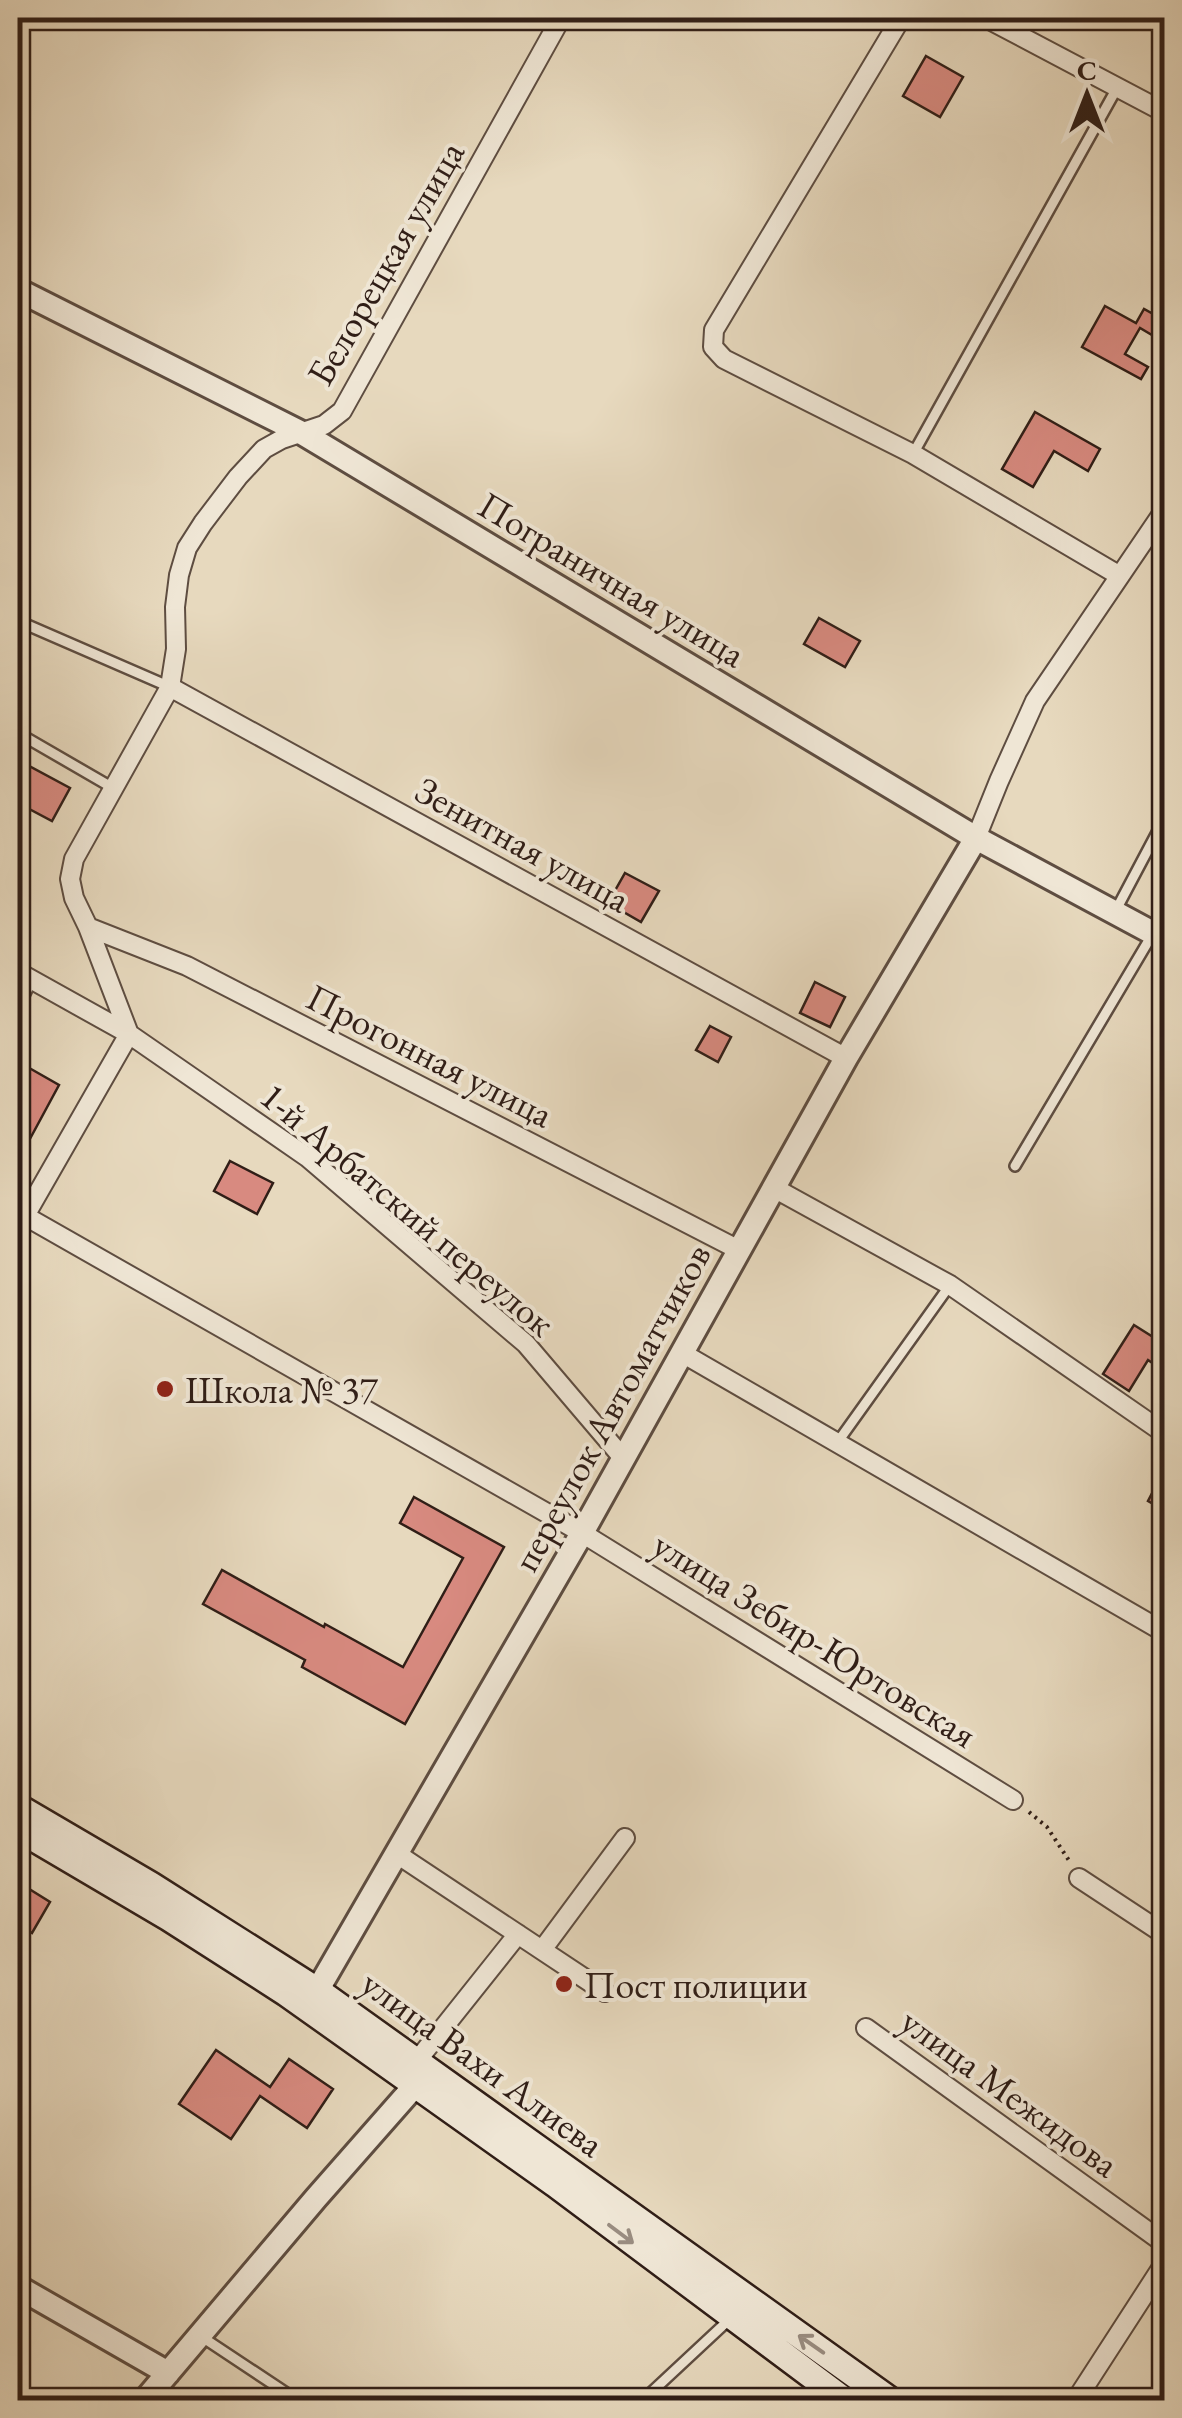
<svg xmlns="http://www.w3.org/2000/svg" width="1182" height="2418" viewBox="0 0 1182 2418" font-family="'EB Garamond',serif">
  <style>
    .building { fill: #d88a80; stroke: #301e17; stroke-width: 2.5 }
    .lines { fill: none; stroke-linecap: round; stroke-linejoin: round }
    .service-casing { stroke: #5e4d41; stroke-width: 14 }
    .minor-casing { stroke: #5e4d41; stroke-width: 22 }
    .tertiary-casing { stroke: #5e4d41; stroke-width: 28 }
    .secondary-casing { stroke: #301e17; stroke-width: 30 }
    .path { stroke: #301e17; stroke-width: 4; stroke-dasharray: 2.5 5; stroke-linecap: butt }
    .service { stroke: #efe6d5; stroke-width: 9 }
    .minor { stroke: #efe6d5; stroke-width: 18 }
    .tertiary { stroke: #efe6d5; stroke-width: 22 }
    .secondary { stroke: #efe6d5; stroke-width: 25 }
    .oneway { stroke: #998c80 }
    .poi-dot { fill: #8f2418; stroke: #efe6d5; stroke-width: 4 }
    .labels { text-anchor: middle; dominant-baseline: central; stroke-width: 8; stroke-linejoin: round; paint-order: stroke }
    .street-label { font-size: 38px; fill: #301e17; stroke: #efe6d5 }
    .poi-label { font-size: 38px; fill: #301e17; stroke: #efe6d5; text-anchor: start }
  </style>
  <rect width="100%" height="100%" fill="#e7d9be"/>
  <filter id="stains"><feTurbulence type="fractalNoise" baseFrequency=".002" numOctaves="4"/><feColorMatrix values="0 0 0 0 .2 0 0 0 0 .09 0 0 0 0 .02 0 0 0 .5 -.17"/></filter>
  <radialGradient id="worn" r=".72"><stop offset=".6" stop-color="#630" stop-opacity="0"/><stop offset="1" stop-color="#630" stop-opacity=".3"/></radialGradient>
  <!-- building -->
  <path class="building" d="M926 56 963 77 940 117 903 96Z
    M1105 306 1136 323 1144 309 1164 320V336L1162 341 1140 328 1125 354 1148 367 1141 379 1082 347Z
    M1035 412 1100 449 1088 471 1054 451 1033 487 1002 469Z
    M819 618 860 641 845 667 804 644Z
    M18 760 70 788 52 821 18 803Z
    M625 873 659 891 641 922 608 903Z
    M815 982 845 997 830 1027 800 1013Z
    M710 1026 731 1037 718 1062 696 1050Z
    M24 1065 59 1085 18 1161V1076Z
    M230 1161 273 1183 257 1214 214 1191Z
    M1134 1325 1164 1344V1371L1148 1360 1129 1391 1103 1374Z
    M1164 1470V1510L1148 1501Z
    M414 1497 504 1547 405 1724 302 1667 305 1660 203 1604 222 1570 324 1627 325 1624 403 1667 463 1558 400 1523Z
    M18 1882 50 1902 32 1933 18 1925Z
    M216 2050 270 2087 289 2059 333 2089 307 2128 260 2096 231 2139 179 2104Z"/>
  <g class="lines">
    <!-- service casing -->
    <g class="service-casing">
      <path id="service" d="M913 454 1117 88
        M18 621 170 687
        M18 733 113 788
        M1116 910 1161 825
        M1015 1166 1152 935
        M837 1443 950 1285
        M202 2337 297 2400
        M643 2400 732 2317"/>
    </g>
    <!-- minor casing -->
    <g class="minor-casing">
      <path id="minor" d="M901 18 714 330 713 347 724 359 913 454 1120 576
        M986 18 1164 112
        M170 687 846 1058
        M976 838 999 781 1035 701 1164 511
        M88 927 187 966 739 1250
        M18 972 129 1034 307 1157 526 1344 623 1458
        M18 999 28 978
        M129 1034 88 927 74 898 70 879 74 859 170 687 176 649 175 607 179 575 187 548 203 523 238 477 264 449 282 439 324 425 342 411 561 18
        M774 1188 950 1285 1164 1433
        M18 1212 582 1533 1013 1800
        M18 1228 129 1034
        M682 1353 1164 1632
        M397 1854 605 1992
        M1079 1878 1164 1934
        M542 1950 625 1838
        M866 2028 1164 2243
        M416 2062 518 1934
        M1076 2400 1164 2264"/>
    </g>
    <!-- tertiary casing -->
    <g class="tertiary-casing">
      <path id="tertiary" d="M18 290 302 433 976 838 1164 939
        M310 2003 582 1533 846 1058 976 838
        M18 2287 168 2373
        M145 2400 316 2198 426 2073"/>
    </g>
    <!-- secondary casing -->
    <g class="secondary-casing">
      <path id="secondary" d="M18 1807 151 1885 318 1991 890 2400
        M18 1829 169 1918 286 1993 555 2184 844 2400"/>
    </g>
    <!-- path -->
    <path class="path" d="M1029 1812 1047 1827 1070 1862"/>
    <!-- service -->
    <use href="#service" class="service"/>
    <!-- minor -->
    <use href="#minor" class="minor"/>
    <!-- tertiary -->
    <use href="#tertiary" class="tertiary"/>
    <!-- secondary -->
    <use href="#secondary" class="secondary"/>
  </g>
  <!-- one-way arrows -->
  <defs><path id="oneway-shaft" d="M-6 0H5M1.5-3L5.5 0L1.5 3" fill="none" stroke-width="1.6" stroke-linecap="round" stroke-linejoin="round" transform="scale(2.5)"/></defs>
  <g class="oneway">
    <use href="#oneway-shaft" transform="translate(621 2234) rotate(37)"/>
    <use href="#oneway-shaft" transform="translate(811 2344) rotate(-145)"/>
  </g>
  <!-- markers -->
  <g class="poi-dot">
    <circle cx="165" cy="1389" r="10"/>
    <circle cx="564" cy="1984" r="10"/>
  </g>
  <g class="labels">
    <!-- street labels -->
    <g class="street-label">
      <text transform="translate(385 263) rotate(-60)">Белорецкая улица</text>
      <text transform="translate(612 579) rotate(31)">Пограничная улица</text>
      <text transform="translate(523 844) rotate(29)">Зенитная улица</text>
      <text transform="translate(430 1055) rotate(27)">Прогонная улица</text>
      <text transform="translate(408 1209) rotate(40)">1-й Арбатский переулок</text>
      <text transform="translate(611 1407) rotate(-61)">переулок Автоматчиков</text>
      <text transform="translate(815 1639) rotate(32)">улица Зебир-Юртовская</text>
      <text transform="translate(483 2063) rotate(36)">улица Вахи Алиева</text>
      <text transform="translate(1010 2092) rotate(36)">улица Межидова</text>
    </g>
    <!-- poi labels -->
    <g class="poi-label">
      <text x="185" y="1389">Школа № 37</text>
      <text x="584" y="1984">Пост полиции</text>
    </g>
  </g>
  <!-- margin -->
  <rect width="1182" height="2418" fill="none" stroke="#e7d9be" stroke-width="60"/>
  <rect x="20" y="20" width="1142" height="2378" fill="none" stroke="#301e17" stroke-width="5"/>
  <rect x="30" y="30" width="1122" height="2358" fill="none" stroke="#301e17" stroke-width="2.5"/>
  <!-- north arrow -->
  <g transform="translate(1087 95)" stroke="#efe6d5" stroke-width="8" paint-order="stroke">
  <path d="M0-8L18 38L0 25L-18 38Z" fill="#301e17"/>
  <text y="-15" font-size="28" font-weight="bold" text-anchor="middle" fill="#301e17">С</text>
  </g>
  <rect width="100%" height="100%" filter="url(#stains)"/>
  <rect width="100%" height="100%" fill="url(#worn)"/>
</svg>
